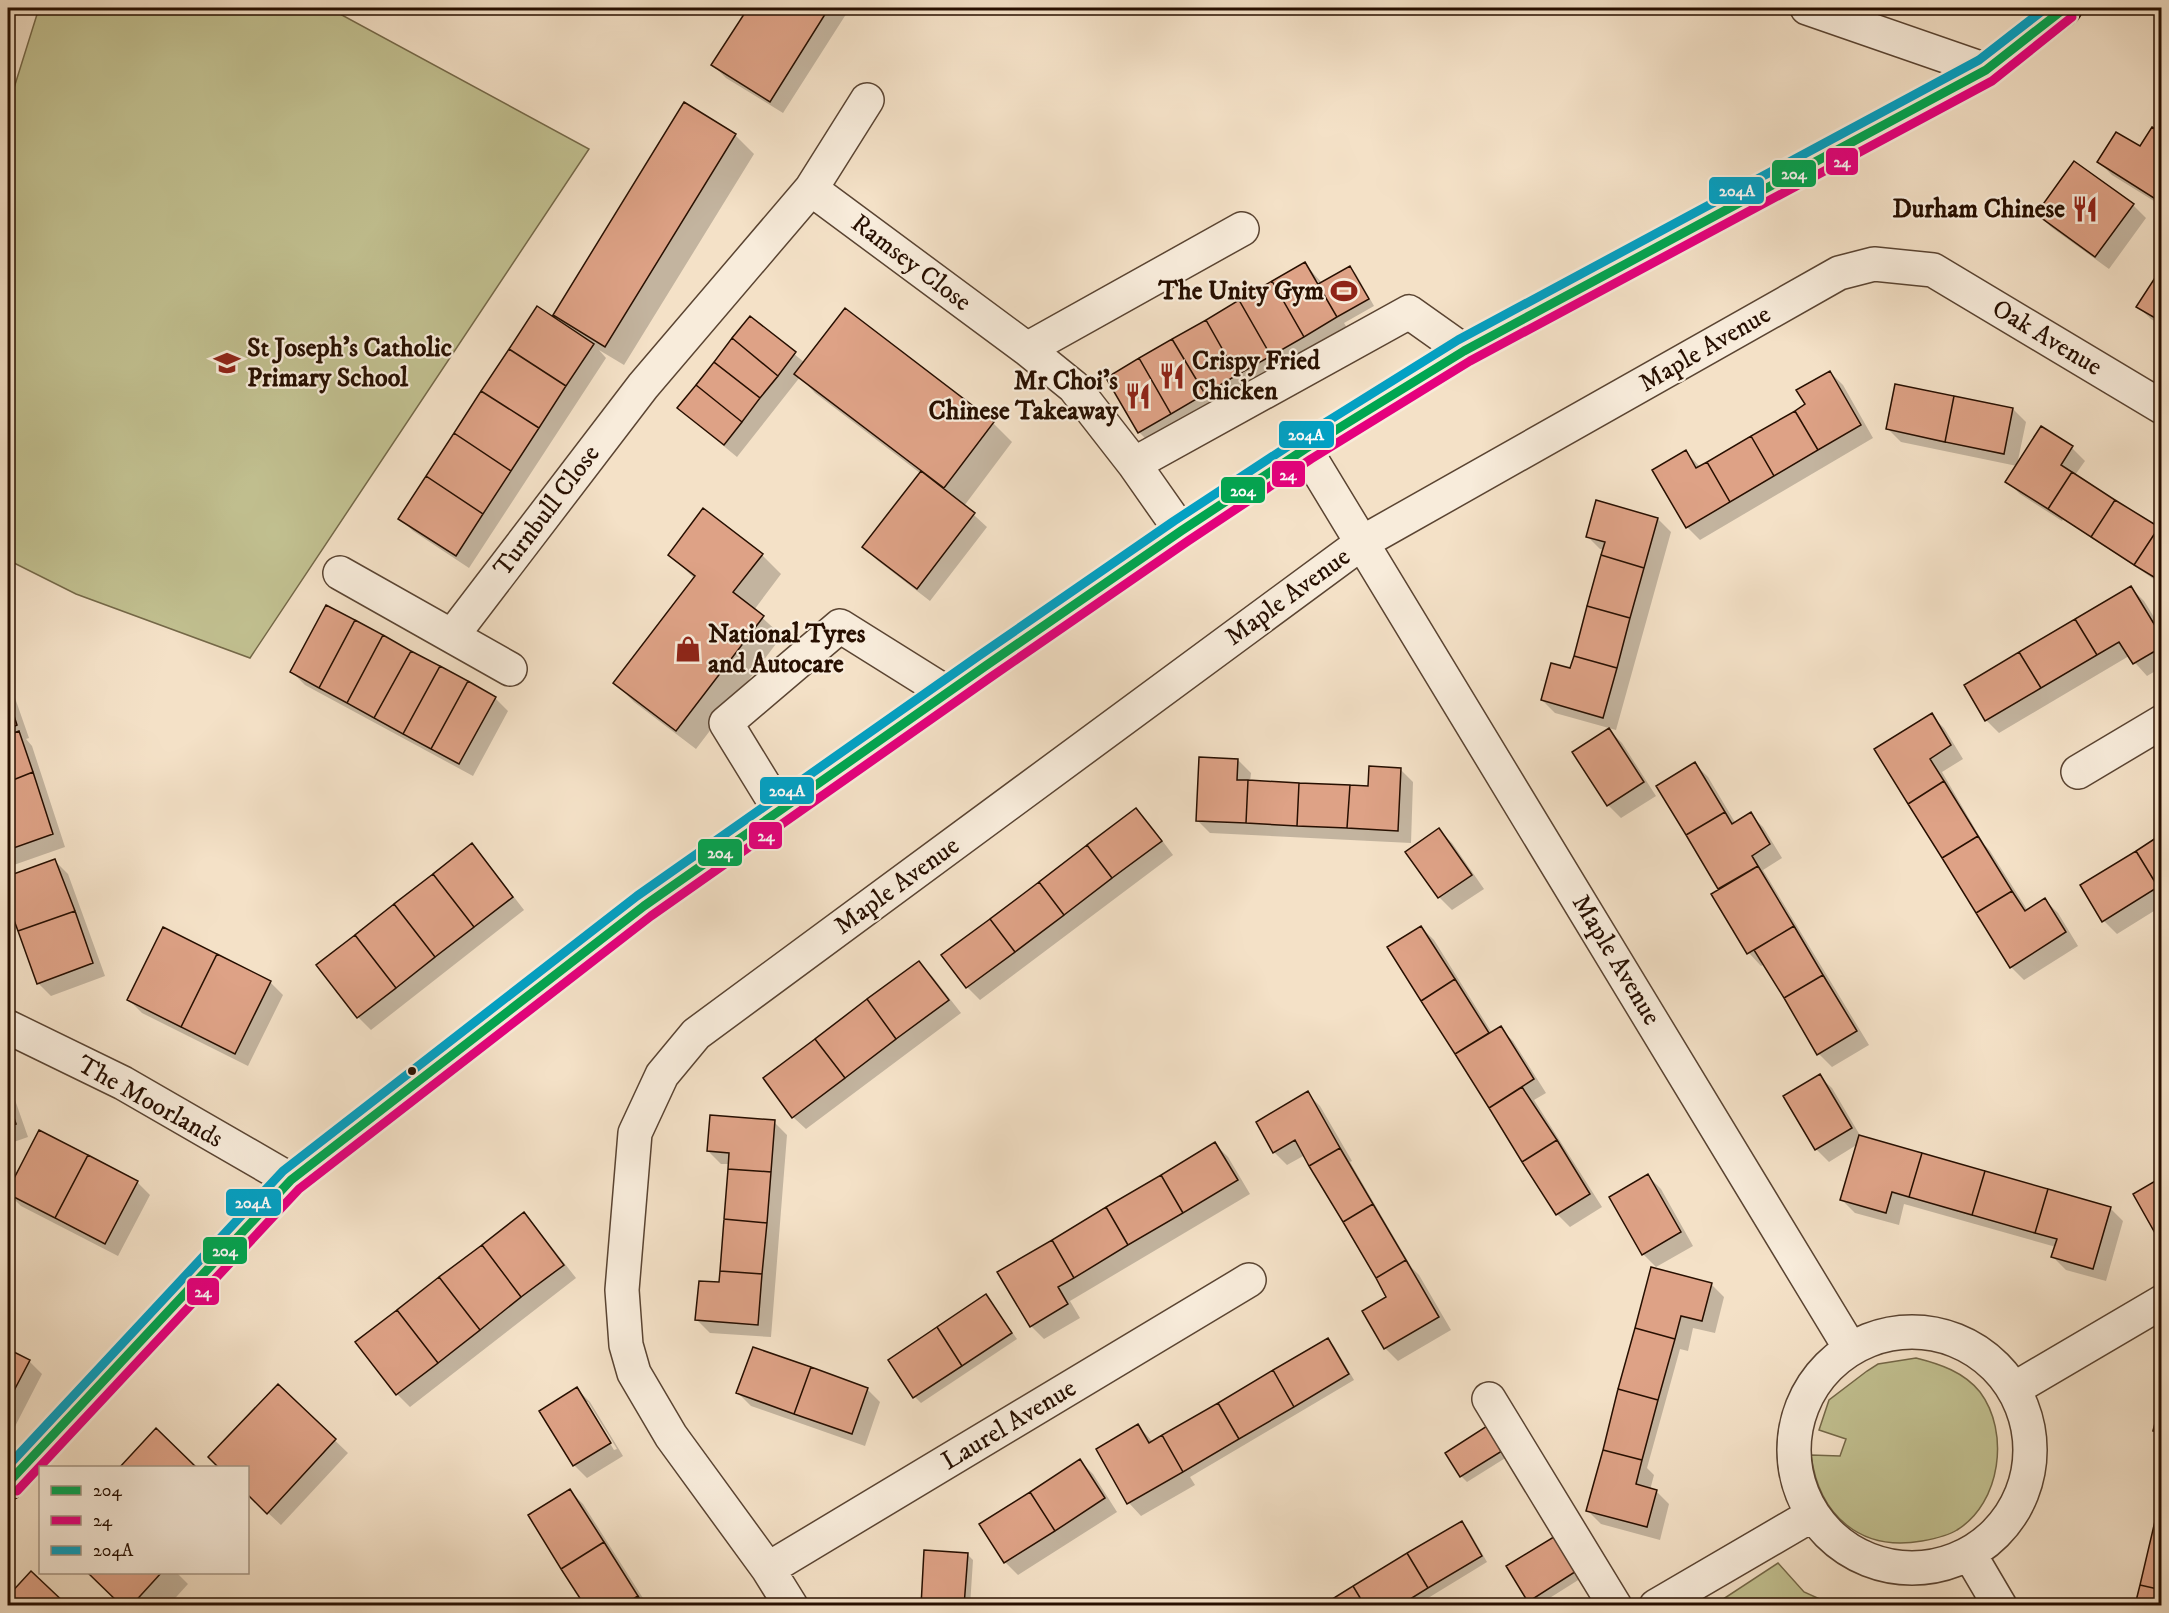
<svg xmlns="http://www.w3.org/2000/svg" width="2169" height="1613" viewBox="0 0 2169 1613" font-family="'IM FELL DW Pica',serif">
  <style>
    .green { fill: #c2c191; stroke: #746848; stroke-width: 1.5 }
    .shadow { fill: #0003; fill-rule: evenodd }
    .building { fill: #dea286; stroke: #270f00; stroke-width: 1.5 }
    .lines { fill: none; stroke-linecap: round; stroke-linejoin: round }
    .minor-casing { stroke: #5a4432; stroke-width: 36 }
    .major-casing { stroke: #270f00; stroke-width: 36 }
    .minor { stroke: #f8ecdb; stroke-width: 33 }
    .major { stroke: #f4e1c7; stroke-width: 33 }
    .bus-1-casing { stroke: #f8ecdb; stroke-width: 14 }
    .bus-2-casing { stroke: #f8ecdb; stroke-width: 14 }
    .bus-3-casing { stroke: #f8ecdb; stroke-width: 14 }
    .bus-1 { stroke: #00a651; stroke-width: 9 }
    .bus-2 { stroke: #e5007d; stroke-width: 9 }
    .bus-3 { stroke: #02a1c4; stroke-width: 9 }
    .bus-dot { fill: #270f00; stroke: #f8ecdb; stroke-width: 2 }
    .labels { text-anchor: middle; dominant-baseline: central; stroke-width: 4.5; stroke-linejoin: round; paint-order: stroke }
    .poi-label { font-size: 26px; font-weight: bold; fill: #270f00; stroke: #f8ecdb; text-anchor: end }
    .street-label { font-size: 26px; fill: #270f00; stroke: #f8ecdb }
    .line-badge { stroke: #f8ecdb; stroke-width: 2 }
    .badge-label { font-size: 16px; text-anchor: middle; font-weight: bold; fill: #fff }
  </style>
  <rect width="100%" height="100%" fill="#f4e1c7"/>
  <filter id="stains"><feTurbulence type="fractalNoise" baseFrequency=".00333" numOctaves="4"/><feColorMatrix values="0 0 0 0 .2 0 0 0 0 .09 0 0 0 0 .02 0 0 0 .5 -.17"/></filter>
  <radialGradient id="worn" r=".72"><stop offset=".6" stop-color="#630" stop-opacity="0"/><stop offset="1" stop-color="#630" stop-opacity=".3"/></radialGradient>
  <!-- green -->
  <path class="green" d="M39 8H329L589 149 250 658 76 594 8 560V107Z
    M1916 1358C1940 1364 1964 1372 1980 1392 2010 1432 2001 1503 1957 1530 1948 1536 1933 1539 1922 1541 1861 1552 1819 1516 1811 1455L1840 1456 1846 1439 1819 1430 1829 1400 1867 1371 1878 1364Z
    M1778 1563 1804 1592 1833 1605H1714Z"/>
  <!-- shadow -->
  <path class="shadow" d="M749 8H850L783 113 726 78 713 65Z
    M735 135 754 154 624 365 599 350 606 358 469 568 413 531 400 518 565 325 555 315Z
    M2162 135V206L2112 175 2099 162 2140 148Z
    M2133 205 2146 218 2109 269 2051 227 2038 214Z
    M1305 264 1322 283 1350 267 1356 274 1374 306 1344 323 1349 331 1152 445 1139 432ZM1317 280 1335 311 1333 312 1315 281Z
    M2162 269V326L2151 319 2138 307Z
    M846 310 993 423 1012 442 964 506 987 527 930 601 877 560 864 547 920 473 815 393 800 377 737 457 692 420 679 408 751 318 805 363Z
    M1830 372 1843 385 1873 438 1700 540 1687 527 1686 452 1700 467 1807 405Z
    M2013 409 2026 422 2017 465 2072 448 2085 461 2075 475 2162 531V585L2142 571 2063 519 2062 521 2020 494 2007 481 2017 466 1901 442 1888 429Z
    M1658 519 1671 532 1616 730 1555 713 1542 700 1571 670 1605 550 1600 549 1587 536Z
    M670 555H762L781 574 754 610 782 636 696 749 634 702 615 683 694 578Z
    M2131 588 2144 601 2162 630V667L2147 676 2129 656 1999 733 1986 720 1966 685Z
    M292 672 495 698 508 711 473 776 305 685Z
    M8 678 29 738 26 739 32 746 65 847 8 867Z
    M1931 715 1944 728 1963 759 1942 772 1984 844 1990 851 2028 911 2045 900 2058 913 2078 946 2024 980 2011 967 1876 750Z
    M1609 730 1622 743 1656 796 1621 818 1608 805Z
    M1238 760 1251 773 1250 782 1369 788 1400 769 1413 782 1411 843 1210 833 1197 820Z
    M1695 764 1708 777 1736 824 1750 814 1763 827 1782 858 1763 870 1869 1045 1832 1067 1819 1054 1765 964 1761 966 1749 953 1713 894 1720 890 1658 787Z
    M1136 810 1149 823 1173 855 980 1000 967 987 943 956Z
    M1439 830 1452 843 1484 889 1452 910 1439 897 1407 852Z
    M2162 837V906L2117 934 2104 921Z
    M472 845 484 858 524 910 371 1030 358 1017 318 965Z
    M55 861 68 874 105 976 51 996 38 983 8 900V878Z
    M1421 927 1434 940 1492 1033 1500 1028 1513 1041 1546 1093 1534 1100 1602 1207 1570 1227 1557 1214 1389 947Z
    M919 963 932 976 961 1013 806 1129 793 1117Z
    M270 982 283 995 248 1066 142 1013 129 1000Z
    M1819 1076 1832 1088 1861 1137 2110 1208 2123 1221 2106 1281 2066 1270 2053 1257 2056 1247 1904 1204 1899 1225 1855 1213 1842 1200 1858 1144 1829 1162 1816 1149Z
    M8 1080 28 1137 8 1144Z
    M1307 1093 1320 1106 1352 1161 1350 1162 1412 1268 1419 1275 1451 1330 1398 1361 1385 1348 1388 1298 1305 1155 1287 1165 1274 1152Z
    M774 1122 787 1135 771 1337 710 1333 697 1320 721 1284 730 1164H721L708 1151Z
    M39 1132 137 1182 150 1195 118 1256 21 1206 8 1193Z
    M1215 1144 1228 1157 1250 1194 1070 1301 1080 1318 1044 1339 1031 1326 999 1273Z
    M1648 1176 1661 1189 1693 1246 1656 1267 1643 1254Z
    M2162 1179V1237L2156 1232Z
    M523 1214 536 1227 576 1278 410 1407 397 1394Z
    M1652 1269 1711 1284 1724 1297 1715 1333 1693 1328 1688 1351 1680 1349 1647 1468 1654 1475 1650 1490 1656 1491 1669 1504 1660 1540 1601 1524 1588 1511Z
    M986 1296 1017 1339 921 1403 915 1397Z
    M1328 1340 1334 1346 1354 1380 1190 1477 1195 1485 1141 1516 1129 1503 1098 1450 1138 1426 1153 1442Z
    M8 1350 29 1361 42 1374 8 1440Z
    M278 1386 348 1453 281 1525 248 1494V1468Z
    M577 1389 590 1402 623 1456 587 1478 574 1465ZM585 1402H588L617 1449 614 1450Z
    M867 1389 880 1402 865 1446 751 1406 738 1393Z
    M1493 1434 1507 1457 1467 1482 1461 1476Z
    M1080 1461 1093 1474 1117 1512 1018 1575 1005 1562 981 1525Z
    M570 1491 583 1504 648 1606H587Z
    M1461 1523 1468 1529 1487 1562 1415 1606H1324Z
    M1556 1537 1583 1577 1537 1606H1533L1529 1601Z
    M967 1554 973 1560 970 1606H922Z
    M88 1572H176L188 1584 168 1606H123Z"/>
  <!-- building -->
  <path class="building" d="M748 8H829L770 102 711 65Z
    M684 102 736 134 605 347 553 315Z
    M2152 127 2162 133V192L2157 200 2097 162 2116 132 2140 146Z
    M2074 161 2134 204 2095 257 2036 214Z
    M1305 262 1337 317 1304 337 1272 281Z
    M1350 266 1369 299 1337 317 1318 284Z
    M2162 267V322L2136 307Z
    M1272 281 1304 337 1271 356 1239 300Z
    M1239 300 1271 356 1237 375 1206 320Z
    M537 306 594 344 566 386 509 349Z
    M845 308 994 422 944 488 794 374Z
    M750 316 796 352 778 376 732 338Z
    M1206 320 1237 375 1205 394 1172 339Z
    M732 338 778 376 760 398 714 362Z
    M1172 339 1205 394 1171 414 1139 358Z
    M509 349 566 386 539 428 481 391Z
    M1139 358 1171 414 1138 433 1106 378Z
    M714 362 760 398 742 422 696 385Z
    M1830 371 1861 425 1818 450 1795 411 1805 404 1796 390Z
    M1895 384 1954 396 1945 442 1886 429Z
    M696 385 742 422 724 445 677 408Z
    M481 391 539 428 511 471 454 433Z
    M1954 396 2013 408 2004 454 1945 442Z
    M1795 411 1818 450 1774 476 1751 436Z
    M2041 426 2073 446 2061 465 2072 472 2048 509 2005 482Z
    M454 433 511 471 483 514 426 476Z
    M1751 436 1774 476 1730 502 1707 462Z
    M1686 450 1696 468 1707 462 1730 502 1686 528 1652 470Z
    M921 471 975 513 917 589 862 547Z
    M2072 472 2115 500 2091 537 2048 509Z
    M426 476 483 514 456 556 398 519Z
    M1596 500 1658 518 1644 568 1601 555 1605 542 1586 537Z
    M2115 500 2159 527 2134 565 2091 537Z
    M703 508 763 554 733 592 764 616 676 731 613 683 695 576 668 555Z
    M2159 527 2162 529V582L2134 565Z
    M1601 555 1644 568 1630 618 1587 606Z
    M2131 586 2162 637V647L2133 664 2119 642 2097 655 2075 619Z
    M326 605 355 620 319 688 290 672Z
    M1587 606 1630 618 1617 668 1574 656Z
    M2075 619 2097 655 2041 688 2019 652Z
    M355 620 383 635 347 703 319 688Z
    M383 635 411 651 374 718 347 703Z
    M411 651 440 666 403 734 374 718Z
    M2019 652 2041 688 1985 721 1964 685Z
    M1574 656 1617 668 1603 718 1541 700 1551 663 1570 668Z
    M440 666 468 681 431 749 403 734Z
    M468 681 496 697 459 764 431 749Z
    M8 697 17 725 8 729Z
    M1932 713 1951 745 1930 759 1944 781 1908 804 1874 749Z
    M1609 728 1644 782 1607 806 1572 752Z
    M19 731 33 772 8 782V735Z
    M1199 757 1238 759 1237 780H1248L1246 823 1196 821Z
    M1695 762 1725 812 1686 835 1656 786Z
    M1369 766 1401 768 1398 831 1347 828 1350 785 1368 786Z
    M33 772 53 834 8 850V782Z
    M1248 780 1299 783 1297 826 1246 823Z
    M1944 781 1978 836 1942 858 1908 804Z
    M1299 783 1350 785 1347 828 1297 826Z
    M1136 808 1162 841 1112 878 1087 845Z
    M1725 812 1732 824 1751 812 1770 844 1752 856 1758 866 1718 889 1686 835Z
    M1439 828 1472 875 1438 898 1405 852Z
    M2162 834V885L2158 887 2136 851Z
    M1978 836 2012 891 1976 913 1942 858Z
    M472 843 513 897 474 927 433 874Z
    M1087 845 1112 878 1064 915 1039 882Z
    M2136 851 2158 887 2102 922 2080 885Z
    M55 859 75 911 18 931 8 904V876Z
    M1758 866 1794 926 1747 954 1711 894Z
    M433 874 474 927 435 957 394 904Z
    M1039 882 1064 915 1015 952 990 919Z
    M2012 891 2025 911 2045 898 2066 932 2010 968 1976 913Z
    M394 904 435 957 396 988 355 935Z
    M75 911 93 963 37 984 18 931Z
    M990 919 1015 952 966 988 941 955Z
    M1421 926 1455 979 1421 1001 1387 947Z
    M1794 926 1823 975 1784 998 1754 950Z
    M163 927 217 954 181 1027 127 1000Z
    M355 935 396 988 357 1018 316 965Z
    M217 954 271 981 235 1054 181 1027Z
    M919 961 949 1000 896 1039 867 999Z
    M1823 975 1857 1031 1817 1055 1784 998Z
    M1455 979 1489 1033 1455 1054 1421 1001Z
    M867 999 896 1039 845 1078 815 1039Z
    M1501 1026 1534 1079 1489 1108 1455 1054Z
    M815 1039 845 1078 792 1118 763 1078Z
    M1820 1074 1852 1128 1815 1150 1783 1096Z
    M1522 1087 1557 1140 1522 1162 1489 1108Z
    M1308 1091 1340 1148 1309 1166 1295 1140 1273 1153 1256 1122Z
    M8 1099 16 1124 8 1127Z
    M710 1115 775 1120 771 1172 728 1169 729 1153 707 1151Z
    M39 1130 88 1155 55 1218 8 1194V1190Z
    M1859 1135 1922 1153 1909 1197 1892 1192 1886 1213 1840 1200Z
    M1557 1140 1590 1194 1556 1215 1522 1162Z
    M1215 1142 1238 1180 1183 1213 1161 1175Z
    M1340 1148 1373 1204 1343 1222 1309 1166Z
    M1922 1153 1985 1171 1972 1215 1909 1197Z
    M88 1155 138 1181 105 1244 55 1218Z
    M728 1169 771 1172 767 1223 724 1219Z
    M1985 1171 2048 1189 2035 1233 1972 1215Z
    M1648 1174 1681 1232 1642 1255 1609 1197Z
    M1161 1175 1183 1213 1128 1245 1106 1207Z
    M2162 1177V1229L2155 1233 2133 1194Z
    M2048 1189 2111 1207 2093 1269 2051 1257 2057 1239 2035 1233Z
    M1373 1204 1406 1260 1376 1278 1343 1222Z
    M1106 1207 1128 1245 1074 1278 1052 1240Z
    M524 1212 564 1265 521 1297 482 1245Z
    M724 1219 767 1223 762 1274 720 1271Z
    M1052 1240 1074 1278 1058 1287 1068 1304 1030 1327 997 1272Z
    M482 1245 521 1297 480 1330 439 1277Z
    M1406 1260 1439 1317 1384 1349 1362 1311 1386 1297 1376 1278Z
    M1651 1267 1712 1283 1702 1321 1681 1316 1675 1339 1635 1328Z
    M720 1271 762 1274 758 1325 695 1320 699 1281 719 1282Z
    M439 1277 480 1330 438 1363 397 1310Z
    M986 1294 1012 1333 962 1366 937 1327Z
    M397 1310 438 1363 396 1395 355 1342Z
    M937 1327 962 1366 913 1398 888 1360Z
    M1635 1328 1675 1339 1658 1400 1618 1389Z
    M1328 1338 1349 1374 1294 1407 1273 1370Z
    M753 1347 811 1367 794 1414 736 1393Z
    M8 1349 30 1360 8 1402Z
    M811 1367 868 1388 852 1434 794 1414Z
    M1273 1370 1294 1407 1239 1439 1218 1403Z
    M278 1384 336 1439 267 1514 248 1495V1468H219L208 1457Z
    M577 1387 611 1443 573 1466 539 1411Z
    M1618 1389 1658 1400 1642 1460 1603 1450Z
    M2162 1396V1433L2153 1431Z
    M1218 1403 1239 1439 1183 1472 1162 1435Z
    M1138 1424 1149 1443 1162 1435 1183 1472 1127 1504 1096 1449Z
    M1487 1426 1502 1451 1460 1477 1445 1453Z
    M156 1428 197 1468H119Z
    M1603 1450 1642 1460 1636 1484 1657 1490 1647 1527 1586 1511Z
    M1080 1459 1105 1498 1055 1531 1030 1492Z
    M570 1489 604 1542 561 1569 528 1515Z
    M1030 1492 1055 1531 1004 1563 979 1524Z
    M2162 1492V1522L2155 1521Z
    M1462 1521 1482 1556 1428 1588 1407 1553Z
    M2155 1521 2162 1522V1590L2140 1585Z
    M1557 1535 1578 1570 1528 1602 1506 1566Z
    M604 1542 638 1596 622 1606H585L561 1569Z
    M924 1550 968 1553 964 1606H921Z
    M1407 1553 1428 1588 1399 1606H1365L1353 1586Z
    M31 1571 68 1606H8V1596Z
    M87 1572H162L131 1606H122Z
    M2140 1585 2162 1590V1606H2116L2117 1601 2135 1605Z
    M1353 1586 1365 1606H1321Z
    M638 1596 644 1606H622Z"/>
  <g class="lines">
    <!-- minor casing -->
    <g class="minor-casing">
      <path id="minor" d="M1807 8 1986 70
        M811 189 867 100
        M1027 349 1242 229
        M1305 449 1850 1348
        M1134 464 1409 312 1464 351
        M340 573 510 669
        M452 636 643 386 811 189 1027 349 1074 387 1134 464 1181 531
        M2078 772 2162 722
        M780 811 726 723 840 626 947 693
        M8 1027 123 1083 291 1180
        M1794 1450a118 118 0 1 1 236 0a118 118 0 1 1-236 0Z
        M2014 1389 2162 1302
        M1489 1399 1615 1606
        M1970 1555 2000 1606
        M768 1569 1249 1280
        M791 1606 768 1569 671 1436 634 1373 626 1345 622 1290 635 1133 662 1075 696 1034 1363 542 1839 273 1874 264 1933 270 2162 407
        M1656 1606 1812 1515"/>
    </g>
    <!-- major casing -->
    <g class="major-casing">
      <path id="major" d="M8 1483 291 1180 644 906 984 667 1181 531 1305 449 1464 351 1986 70 2065 8"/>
    </g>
    <!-- minor -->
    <use href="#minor" class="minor"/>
    <!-- major -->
    <use href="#major" class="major"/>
    <!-- bus-1 casing -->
    <g class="bus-1-casing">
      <path id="bus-1" d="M8 1483 291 1180 644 906 984 667 1181 531 1305 449 1464 351 1986 70 2065 8"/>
    </g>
    <!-- bus-2 casing -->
    <g class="bus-2-casing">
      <path id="bus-2" d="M17 1491 299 1189 651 916 991 677 1188 541 1311 459 1470 361 1992 81 2072 17"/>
    </g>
    <!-- bus-3 casing -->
    <g class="bus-3-casing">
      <path id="bus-3" d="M8 1466 283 1171 637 896 977 657 1174 521 1299 439 1458 340 1979 60 2046 8"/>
    </g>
    <!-- bus-1 -->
    <use href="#bus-1" class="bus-1"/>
    <!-- bus-2 -->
    <use href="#bus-2" class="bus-2"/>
    <!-- bus-3 -->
    <use href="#bus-3" class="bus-3"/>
  </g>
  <!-- icons -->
  <defs>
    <g id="restaurant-bare" transform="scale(2.07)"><path d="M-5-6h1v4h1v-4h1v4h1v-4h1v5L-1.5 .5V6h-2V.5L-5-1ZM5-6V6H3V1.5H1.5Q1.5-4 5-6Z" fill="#8f2418" stroke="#f8ecdb" stroke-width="2.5" paint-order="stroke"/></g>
    <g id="stadium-bare" transform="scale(2.07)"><path d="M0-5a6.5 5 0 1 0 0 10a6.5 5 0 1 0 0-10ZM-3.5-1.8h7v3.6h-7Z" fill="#8f2418" stroke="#f8ecdb" stroke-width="2.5" paint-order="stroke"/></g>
    <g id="school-bare" transform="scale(2.07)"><path d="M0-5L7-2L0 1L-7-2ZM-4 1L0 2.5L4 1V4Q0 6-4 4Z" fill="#8f2418" stroke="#f8ecdb" stroke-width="2.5" paint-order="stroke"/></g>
    <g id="shop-bare" transform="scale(2.07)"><path d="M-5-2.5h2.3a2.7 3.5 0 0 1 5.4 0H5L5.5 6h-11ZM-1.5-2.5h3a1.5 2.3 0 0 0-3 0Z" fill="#8f2418" stroke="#f8ecdb" stroke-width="2.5" paint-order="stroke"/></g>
  </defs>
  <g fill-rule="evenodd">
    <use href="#restaurant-bare" x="2085" y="209"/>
    <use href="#stadium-bare" x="1344" y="291"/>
    <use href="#school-bare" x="227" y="363"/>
    <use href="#restaurant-bare" x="1172" y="376"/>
    <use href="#restaurant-bare" x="1138" y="396"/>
    <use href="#shop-bare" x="688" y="649"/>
  </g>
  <!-- markers -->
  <circle class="bus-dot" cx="412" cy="1071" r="5"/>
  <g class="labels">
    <!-- poi labels -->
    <g class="poi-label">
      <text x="2065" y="209">Durham Chinese</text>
      <text x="1324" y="291">The Unity Gym</text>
      <text x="247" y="348" text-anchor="start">St Joseph's Catholic<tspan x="247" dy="30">Primary School</tspan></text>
      <text x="1192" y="361" text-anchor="start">Crispy Fried<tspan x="1192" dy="30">Chicken</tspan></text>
      <text x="1118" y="381">Mr Choi's<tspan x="1118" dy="30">Chinese Takeaway</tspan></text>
      <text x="708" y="634" text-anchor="start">National Tyres<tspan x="708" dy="30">and Autocare</tspan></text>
    </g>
    <!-- street labels -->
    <g class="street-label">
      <text transform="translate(911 263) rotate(37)">Ramsey Close</text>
      <text transform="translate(2047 338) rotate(31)">Oak Avenue</text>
      <text transform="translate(1705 349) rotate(-30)">Maple Avenue</text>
      <text transform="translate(547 511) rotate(-53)">Turnbull Close</text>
      <text transform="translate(1288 597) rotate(-36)">Maple Avenue</text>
      <text transform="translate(897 886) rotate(-36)">Maple Avenue</text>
      <text transform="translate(1616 960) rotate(59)">Maple Avenue</text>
      <text transform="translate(150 1102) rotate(29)">The Moorlands</text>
      <text transform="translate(1009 1425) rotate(-31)">Laurel Avenue</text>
    </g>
  </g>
  <g class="line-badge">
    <rect x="1825" y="147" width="34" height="29" rx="6" fill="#e5007d"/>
    <rect x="1771" y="159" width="46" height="29" rx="6" fill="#00a651"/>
    <rect x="1708" y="176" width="57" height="29" rx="6" fill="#02a1c4"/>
    <rect x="1278" y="420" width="57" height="29" rx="6" fill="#02a1c4"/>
    <rect x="1271" y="460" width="35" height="28" rx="6" fill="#e5007d"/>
    <rect x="1220" y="476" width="46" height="28" rx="6" fill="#00a651"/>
    <rect x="759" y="776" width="56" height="29" rx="6" fill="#02a1c4"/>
    <rect x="748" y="821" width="35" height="29" rx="6" fill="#e5007d"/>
    <rect x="697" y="838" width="46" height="29" rx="6" fill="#00a651"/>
    <rect x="225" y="1188" width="57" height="29" rx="6" fill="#02a1c4"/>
    <rect x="202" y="1236" width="46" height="29" rx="6" fill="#00a651"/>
    <rect x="186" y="1277" width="34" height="29" rx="6" fill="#e5007d"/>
  </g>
  <g class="badge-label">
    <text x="1842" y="167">24</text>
    <text x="1794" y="179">204</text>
    <text x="1737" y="196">204A</text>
    <text x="1306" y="440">204A</text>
    <text x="1288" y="480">24</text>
    <text x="1243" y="496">204</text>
    <text x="787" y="796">204A</text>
    <text x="766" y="841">24</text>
    <text x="720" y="858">204</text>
    <text x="253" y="1208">204A</text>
    <text x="225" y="1256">204</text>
    <text x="203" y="1297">24</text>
  </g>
  <!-- margin -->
  <rect width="2169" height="1613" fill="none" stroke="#f4e1c7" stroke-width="30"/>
  <rect x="9" y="9" width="2151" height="1595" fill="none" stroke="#270f00" stroke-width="3"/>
  <rect x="15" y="15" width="2139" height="1583" fill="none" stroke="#270f00" stroke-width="1.5"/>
  <!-- legend -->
  <rect x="39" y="1466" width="210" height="108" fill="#f8ecdb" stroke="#a49483" stroke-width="1.5"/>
  <rect x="51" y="1486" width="30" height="9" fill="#00a651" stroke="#a49483" stroke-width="1.5"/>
  <text x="93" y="1496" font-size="18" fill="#270f00">204</text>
  <rect x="51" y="1516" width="30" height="9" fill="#e5007d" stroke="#a49483" stroke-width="1.5"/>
  <text x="93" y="1526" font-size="18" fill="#270f00">24</text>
  <rect x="51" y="1546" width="30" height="9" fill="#02a1c4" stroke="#a49483" stroke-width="1.5"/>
  <text x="93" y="1556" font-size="18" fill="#270f00">204A</text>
  <rect width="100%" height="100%" filter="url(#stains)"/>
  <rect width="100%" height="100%" fill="url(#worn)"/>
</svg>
